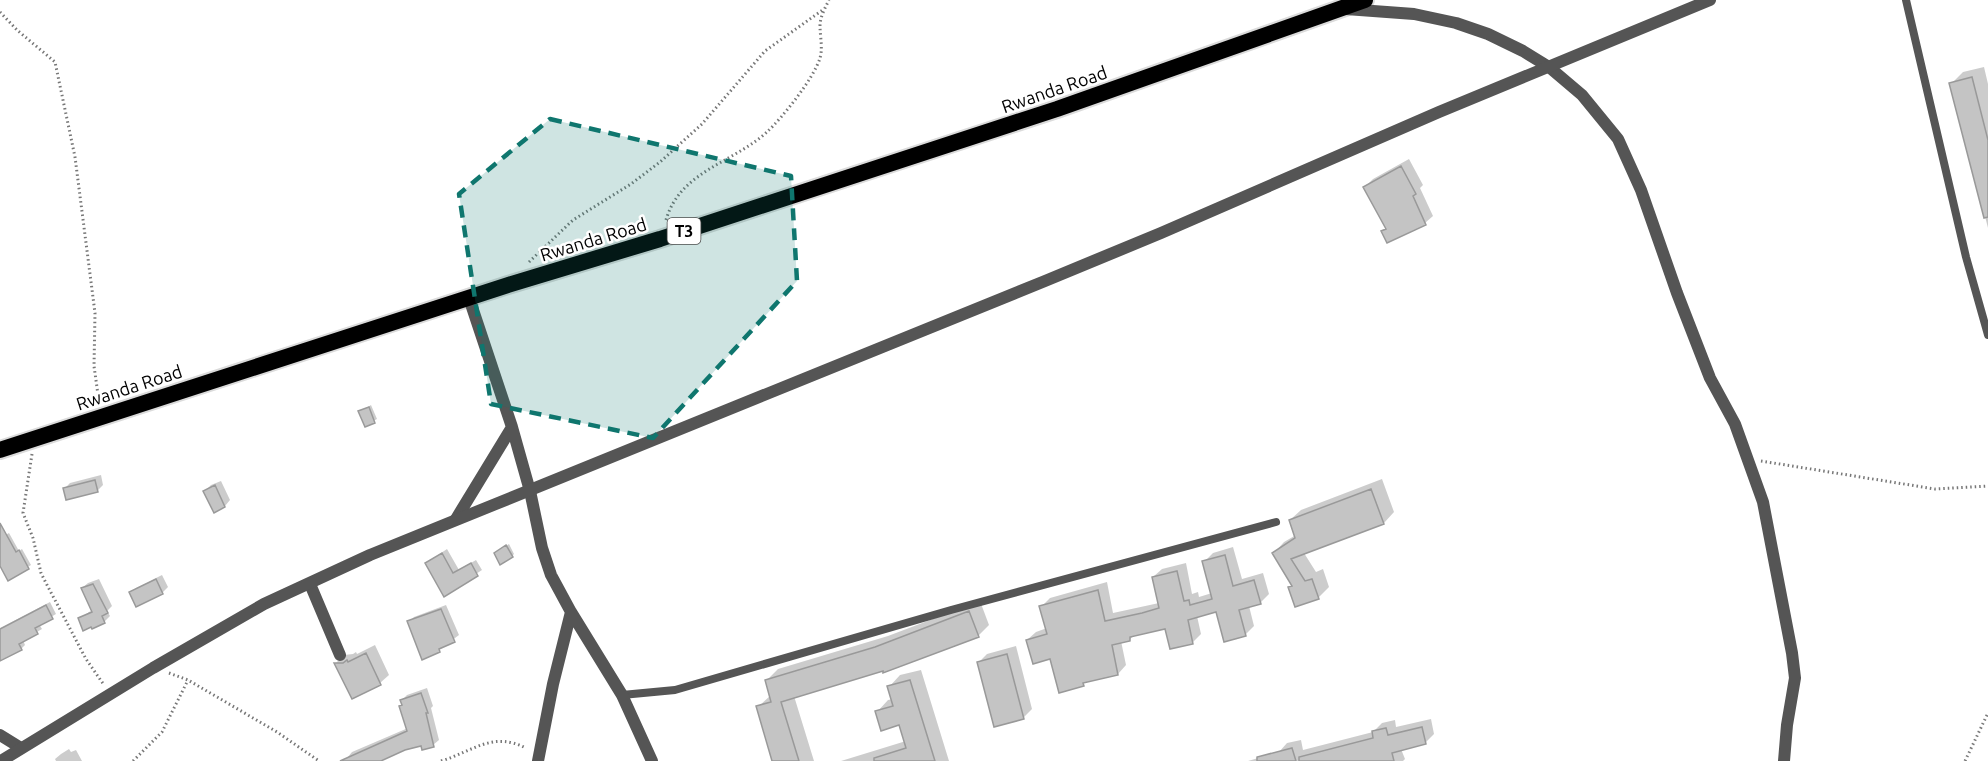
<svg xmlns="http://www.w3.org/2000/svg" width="1988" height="761" viewBox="0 0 1988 761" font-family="Ubuntu,sans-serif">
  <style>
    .shadow { fill: #0003 }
    .building { fill: #c4c4c4; stroke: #999; stroke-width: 1.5 }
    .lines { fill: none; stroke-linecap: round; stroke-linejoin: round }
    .trunk-casing { stroke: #dbdbdb; stroke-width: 20 }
    .path { stroke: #777; stroke-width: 3; stroke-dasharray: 1.5 3; stroke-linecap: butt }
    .service { stroke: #555; stroke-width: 8 }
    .minor { stroke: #555; stroke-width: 12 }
    .tertiary { stroke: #555; stroke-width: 12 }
    .trunk { stroke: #000; stroke-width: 16 }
    .marked { fill: #0f766e; fill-opacity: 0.2; stroke: #0f766e; stroke-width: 4.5; stroke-dasharray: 12 8; stroke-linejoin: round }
    .labels { text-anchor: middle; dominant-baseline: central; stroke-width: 5; stroke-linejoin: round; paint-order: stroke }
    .shield { fill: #fff; stroke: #4c4c4c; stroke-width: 1.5 }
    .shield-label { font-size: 16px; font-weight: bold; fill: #000 }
    .street-label { font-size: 18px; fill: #000; stroke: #fff }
  </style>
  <rect width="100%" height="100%" fill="#fff"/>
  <!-- shadow -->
  <path class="shadow" d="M1984 67 1988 84V228L1951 84 1963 72Z
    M1409 159 1423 185 1420 188 1433 216 1425 223 1388 241 1383 231 1387 227 1365 187 1373 179Z
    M371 405 377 419 365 425 360 412Z
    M101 475 103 485 97 491 65 488 70 483Z
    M1382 479 1394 512 1384 523 1304 553 1316 572 1323 569 1329 587 1318 598 1290 588 1293 584 1274 553 1284 542 1296 535 1290 520 1301 510Z
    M221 481 230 500 225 506 215 511 205 491 211 485Z
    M9 533 19 551 22 549 31 565 9 578 0 550V538Z
    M509 544 514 554 512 556 495 553Z
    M1233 547 1242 579 1263 573 1269 594 1260 603 1249 606 1254 626 1246 634 1225 640 1217 611 1197 616 1201 634 1192 643 1166 628 1135 635 1130 639 1121 641 1126 665 1118 674 1087 681 1083 684 1060 691 1051 657 1027 640 1036 632 1047 628 1041 607 1050 598 1107 582 1113 613 1159 603 1153 577 1162 569 1186 563 1192 594 1198 592 1199 597 1212 593 1204 562 1213 553Z
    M447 549 459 570 476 560 482 570 444 595 426 563Z
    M162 575 168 587 162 593H131L136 588Z
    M99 579 112 606 107 611 110 616 104 622 79 619 92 610 82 588 88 583Z
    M980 601 989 625 978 636 794 696 814 761H774L758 707 771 695 766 681 778 669 888 636Z
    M50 602 56 614 39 624 42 629 23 640 25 645 21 649 0 653V628Z
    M446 605 459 635 439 650 409 622 414 617Z
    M375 645 389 675 380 683 336 663 344 655 353 654 356 652 357 654Z
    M1016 646 1032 709 1023 718 978 663 987 654Z
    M921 670 949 761H841L906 741 900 723 877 712 888 700 893 699 889 687 900 675Z
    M427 688 433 706 431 708 439 740 433 745 422 744 404 749 377 761H348L347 758 352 752 408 728 400 706 403 704 402 700 407 695Z
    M1431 719 1434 734 1425 743 1401 749 1405 759 1403 761H1248L1279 752 1287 743 1301 740 1303 750 1373 732 1382 723 1395 720 1396 727Z
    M69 749 71 752 76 750 82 761H56L55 759 61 754Z"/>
  <!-- building -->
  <path class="building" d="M1972 77 1988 140V217L1984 218 1949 83Z
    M1401 166 1416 194 1413 196 1426 225 1387 243 1381 231 1386 229 1363 187Z
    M369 407 375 423 365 427 358 411Z
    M95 480 98 492 66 500 63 488Z
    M215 485 225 507 214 513 203 491Z
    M1371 489 1384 524 1291 559 1305 581 1312 579 1319 599 1295 607 1288 587 1292 586 1272 553 1295 538 1289 520Z
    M0 523 16 552 19 550 29 569 8 581 0 566Z
    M506 545 513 557 500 565 494 553Z
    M442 553 453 573 471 563 478 576 444 597 425 563Z
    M1225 555 1233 586 1254 580 1261 604 1239 610 1246 636 1224 642 1216 612 1188 620 1193 644 1170 649 1165 629 1130 637V641L1112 645 1118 675 1083 683 1084 686 1059 693 1050 659 1033 664 1026 640 1047 634 1039 606 1098 590 1105 621 1142 613 1159 608 1152 577 1177 571 1184 601 1189 600 1190 605 1212 599 1202 561Z
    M156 579 163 594 136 607 129 592Z
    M93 584 108 613 102 616 105 623 92 629 91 627 83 631 78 618 92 612 81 588Z
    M46 605 53 619 35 628 38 634 19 644 22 650 0 661V629Z
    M441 609 455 642 439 649 440 652 422 660 407 621Z
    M969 611 979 637 883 673V671L781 702 799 761H772L756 706 771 702 765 680 875 647Z
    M366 653 381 685 352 699 334 663H343L347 660 348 662Z
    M1007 654 1024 719 994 727 977 662Z
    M910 680 935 761H874V758L906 748 899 725 881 731 875 711 893 706 887 686Z
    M421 693 428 713H426L434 747 422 750 421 746 405 750 381 761H340L407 731 399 706 402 705 400 700Z
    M1422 727 1426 744 1392 753 1394 761H1299V757L1373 738 1372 731 1386 728 1388 735Z
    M1292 748 1296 761H1257V757Z"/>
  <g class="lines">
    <!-- trunk casing -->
    <g class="trunk-casing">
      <path id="trunk" d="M0 450 508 285 660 239 1057 109 1365 0"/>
    </g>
    <!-- path -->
    <path class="path" d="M0 12 17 30 55 62 75 157 95 313 94 366 99 402
      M666 220C680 171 733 163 767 132 783 117 814 78 820 58 823 48 820 36 820 26 820 17 825 8 829 0
      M529 262 573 220 631 184 660 162 702 124 765 51 824 9
      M32 454 23 513 33 538 41 573 46 583 86 659 104 685
      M1761 461 1935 489 1988 486
      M169 673 188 680 277 732 319 761
      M133 761 162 732 188 680
      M441 761C474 751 492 731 526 748
      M1965 761 1988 713"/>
    <!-- service -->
    <path class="service" d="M1906 0 1966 257 1988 335
      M622 695 675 690 951 610 1276 522"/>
    <!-- minor -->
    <path class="minor" d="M1346 9 1414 14 1456 23 1488 34 1523 51 1549 67 1582 95 1618 139 1641 190 1677 293 1710 378 1735 424 1763 502 1792 653 1795 678 1787 725 1784 761
      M469 298 512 427 530 491 542 548 551 575 571 612 622 695 652 761
      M456 519 512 427
      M310 584 340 655
      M0 735 21 748
      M538 761 553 684 571 612"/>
    <!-- tertiary -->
    <path class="tertiary" d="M1 761 153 668 264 604 370 555 1045 281 1161 233 1439 112 1710 0"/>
    <!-- trunk -->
    <use href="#trunk" class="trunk"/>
  </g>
  <!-- marked area -->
  <path class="marked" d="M550 119 791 176 797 281 653 438 491 404 459 194Z"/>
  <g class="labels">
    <!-- shield labels -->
    <rect class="shield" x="667.5" y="218" width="33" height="26" rx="4.5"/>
    <g class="shield-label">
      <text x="684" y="231">T3</text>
    </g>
    <!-- street labels -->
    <g class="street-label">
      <text transform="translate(1054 89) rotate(-19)">Rwanda Road</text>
      <text transform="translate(593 239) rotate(-17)">Rwanda Road</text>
      <text transform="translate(129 387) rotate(-18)">Rwanda Road</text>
    </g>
  </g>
</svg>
